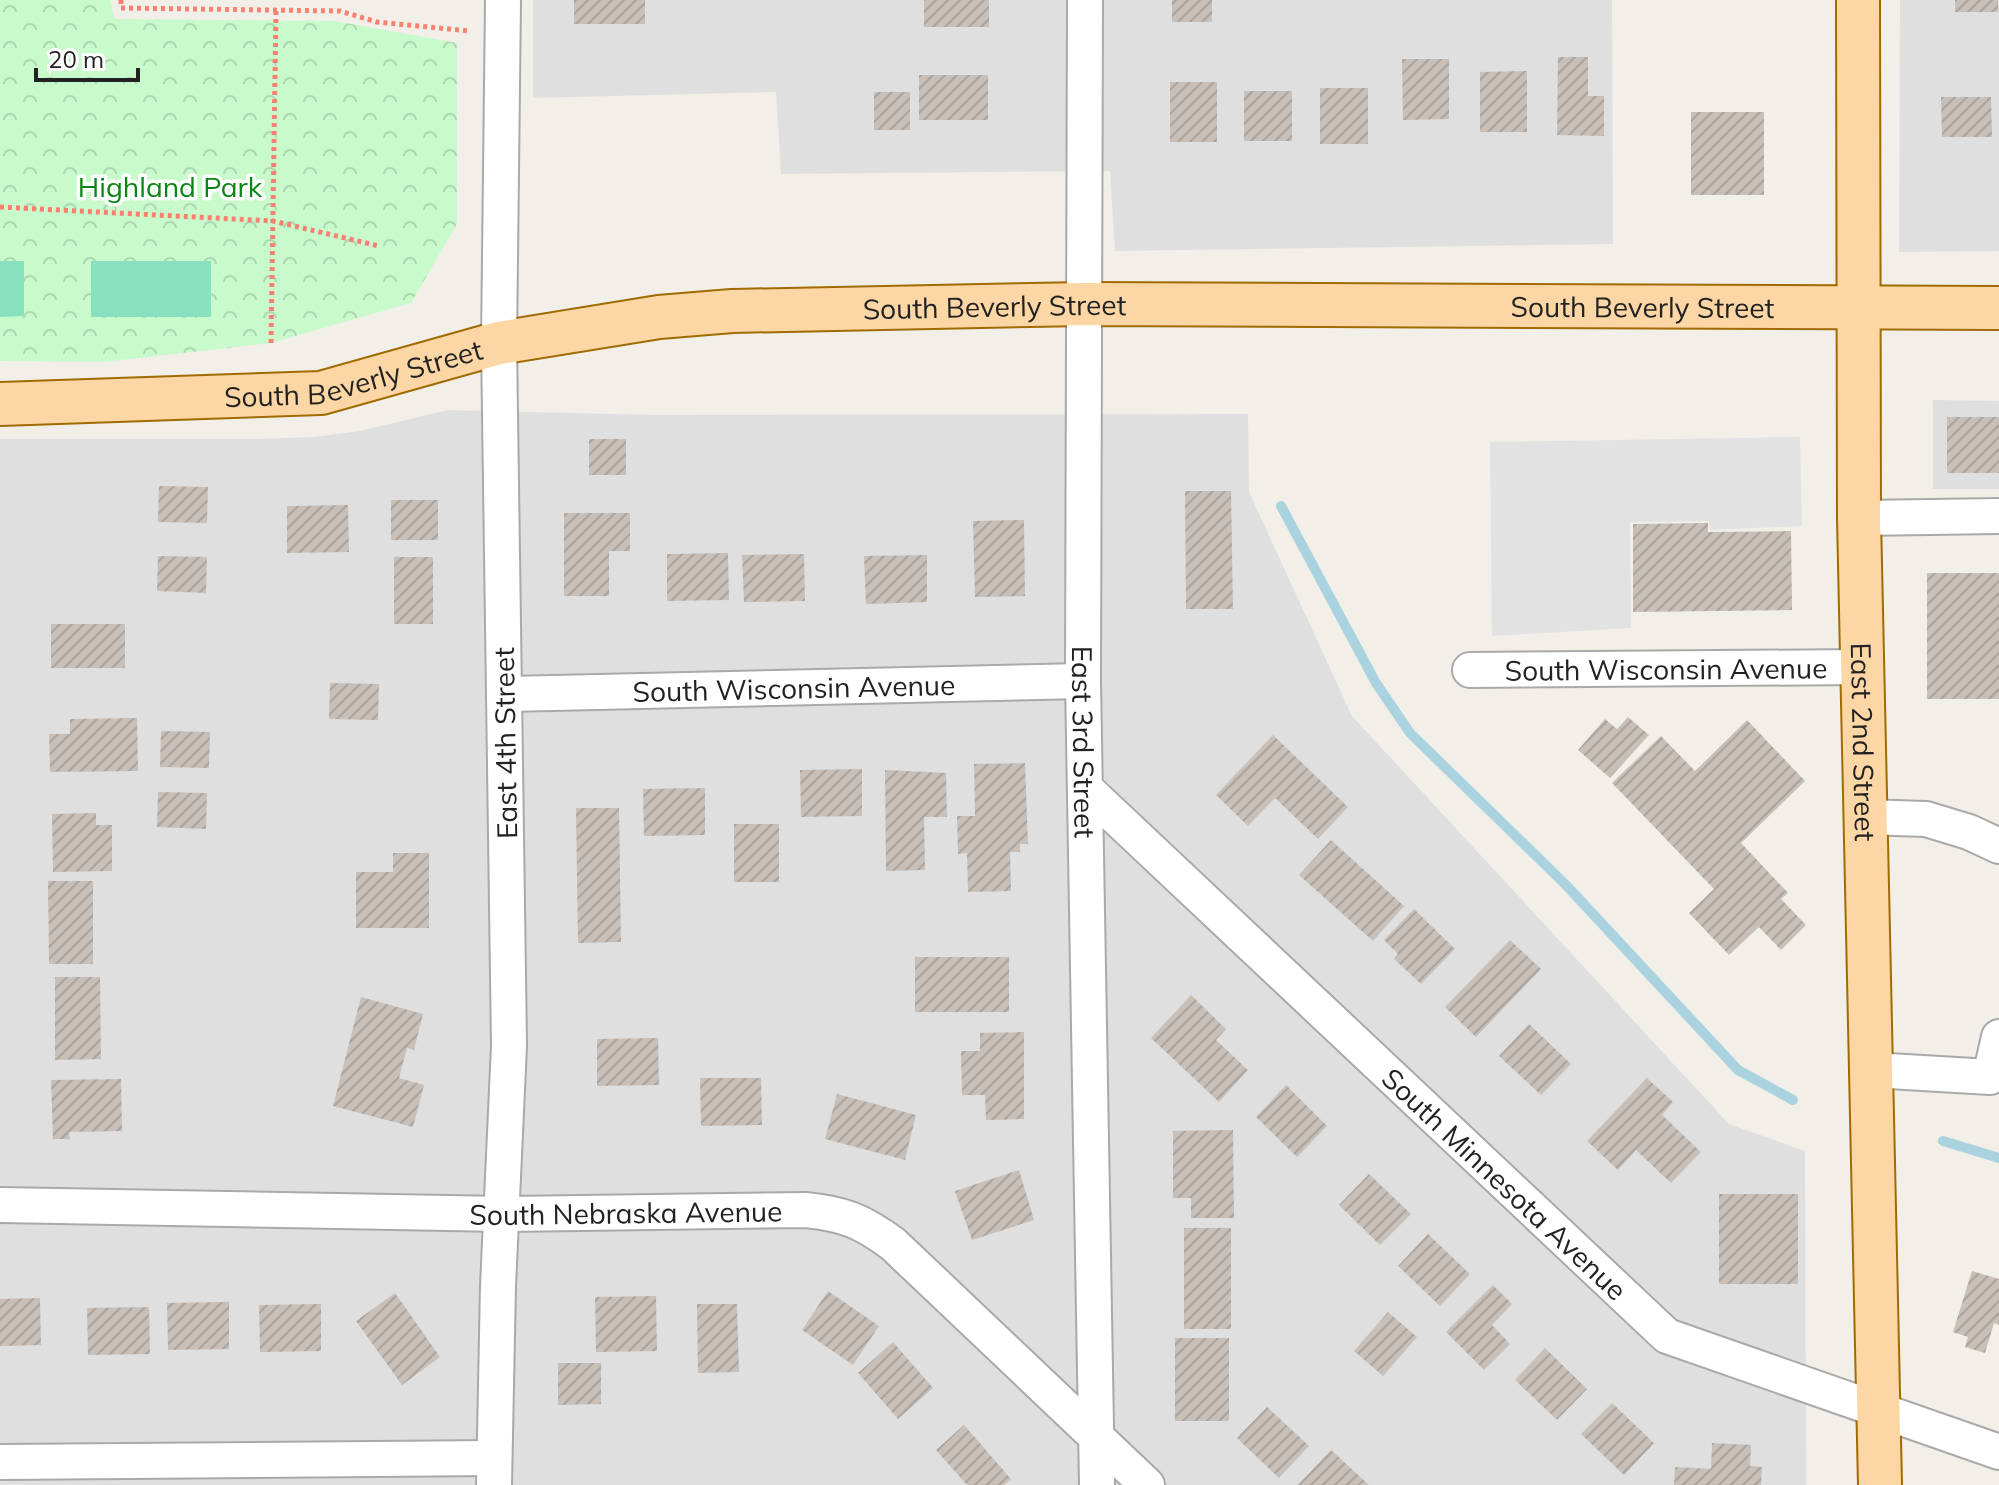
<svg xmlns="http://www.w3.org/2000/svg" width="1999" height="1485" viewBox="0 0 1999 1485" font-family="Mulish,sans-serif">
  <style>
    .residential { fill: #e0dfdf }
    .park { fill: url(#park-crowns) }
    .pitch { fill: #88e0be }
    .parking { fill: #e2e2e2 }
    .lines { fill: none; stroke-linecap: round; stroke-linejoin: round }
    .stream { stroke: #aad3df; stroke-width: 10 }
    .building { fill: url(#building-hatch) }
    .minor-casing { stroke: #a9a9a9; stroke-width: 38 }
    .major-casing { stroke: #a06b00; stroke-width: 46 }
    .path { stroke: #fa8072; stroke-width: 5; stroke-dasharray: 4 4; stroke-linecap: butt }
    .minor { stroke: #fff; stroke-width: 34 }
    .major { stroke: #fcd6a4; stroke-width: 42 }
    .labels { text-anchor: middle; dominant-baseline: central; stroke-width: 7; stroke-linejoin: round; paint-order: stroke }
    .park-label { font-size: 28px; fill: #0c8416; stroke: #fff }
    .street-label { font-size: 28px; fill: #222; stroke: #fff }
  </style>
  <defs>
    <pattern id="park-crowns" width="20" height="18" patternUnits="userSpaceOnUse" patternTransform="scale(2)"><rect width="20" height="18" fill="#c8facc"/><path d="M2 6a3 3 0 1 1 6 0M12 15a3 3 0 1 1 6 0" fill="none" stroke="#acd6af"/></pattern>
    <pattern id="building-hatch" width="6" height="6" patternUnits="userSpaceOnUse" patternTransform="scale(2)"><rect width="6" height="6" fill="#c7bfb8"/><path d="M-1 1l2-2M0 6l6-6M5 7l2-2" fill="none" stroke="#aba49e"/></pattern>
  </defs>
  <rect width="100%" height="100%" fill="#f2efe9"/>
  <!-- residential -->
  <path class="residential" d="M533 0H1612L1613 244 1115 251 1110 171 781 174 776 92 533 98Z
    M1900 0H1999V251L1899 252Z
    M1933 400 1999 401V489H1933Z
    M448 410 656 415 1248 414 1249 492 1352 716 1729 1124 1805 1151 1806 1485H0V439H260L314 437 360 431Z"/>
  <!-- park -->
  <path class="park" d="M0 0H110L115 19 335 21 457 43V224L411 303 271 343 103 362 0 361Z"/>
  <!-- pitch -->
  <path class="pitch" d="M0 261H24V316L0 317Z
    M91 261H211V317H91Z"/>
  <!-- parking -->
  <path class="parking" d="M1800 437 1802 526 1710 530 1709 521 1630 522 1631 628 1492 636 1490 442Z"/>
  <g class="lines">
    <!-- stream -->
    <path class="stream" d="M1281 506 1376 683 1410 733 1566 885 1738 1070 1793 1100
      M1943 1141 1999 1158"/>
  </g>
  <!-- building -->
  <path class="building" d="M574 0H645V24H574Z
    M924 0H989V27H924Z
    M1172 0H1212V22H1172Z
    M1955 0H1998V12H1955Z
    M1558 57H1588V96H1604V136L1557 135Z
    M1402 59H1449V119L1403 120Z
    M1527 71V132H1480V72Z
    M919 75H988V120H919Z
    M1170 82H1217V142H1170Z
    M1320 88H1368V144H1320Z
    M1244 91H1292V141H1244Z
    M874 92H910V130H874Z
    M1941 97H1991L1992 137H1942Z
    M1691 112H1764V195H1691Z
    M1947 417H1999V473H1947Z
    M589 439H626V475H589Z
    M159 486 208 487 207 523 158 522Z
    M1185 491H1231L1233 609H1186Z
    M391 500H438V540H391Z
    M348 505 349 552 287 553V506Z
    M564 513H630V551H609V596H564Z
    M1024 520 1025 596 975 597 973 521Z
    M1708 523V532L1791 531 1792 610 1633 612V524Z
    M728 553 729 600 667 601V554Z
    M804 554 805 601 744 602 742 555Z
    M927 555V602L866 604 864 556Z
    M158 556 207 557 206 593 157 591Z
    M394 557H433V624H394Z
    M1927 573H1999V699H1927Z
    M51 624H125V668H51Z
    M330 683 379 684 378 720 329 719Z
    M1628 717 1649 735 1610 778 1578 750 1605 719 1617 729Z
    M137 718 138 771 50 772 49 734H70V719Z
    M1747 720 1805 781 1741 843 1788 893 1781 899 1806 925 1781 950 1759 927 1729 955 1689 913 1714 889 1612 783 1661 736 1695 771Z
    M161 731 210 732 209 768 160 767Z
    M1273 735 1348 807 1318 839 1275 798 1248 826 1216 795Z
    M1025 763 1028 844H1020V852H1010L1011 891 968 892 967 853 958 854 957 816H975L974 764Z
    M862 769V816L801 817 800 770Z
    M885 770 946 773 947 817H924L925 870 886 871Z
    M705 788V835L644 836 643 789Z
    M158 792 207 793 206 829 157 827Z
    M576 808H619L621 942 578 943Z
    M96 813V825H112V871L53 872 52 814Z
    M734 824H779V882H734Z
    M1331 840 1404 906 1373 941 1299 875Z
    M393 853H429V928H356V872H393Z
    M48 881H93V964H49Z
    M1414 909 1455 949 1421 984 1394 959 1398 954 1384 940Z
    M1510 940 1541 969 1476 1037 1445 1007Z
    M915 957H1009V1012H915Z
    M55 977H100L101 1059 55 1060Z
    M1191 995 1226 1029 1216 1040 1248 1070 1219 1102 1151 1038Z
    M361 997 423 1014 414 1050 407 1048 399 1078 424 1085 413 1127 333 1106Z
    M1529 1024 1571 1064 1541 1095 1499 1056Z
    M1024 1032V1119L986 1120 985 1095H962L961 1051H980V1033Z
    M658 1038 659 1085 597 1086V1039Z
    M700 1078H761L762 1125 701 1126Z
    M1647 1078 1673 1102 1662 1115 1701 1152 1671 1183 1636 1150 1618 1170 1587 1141Z
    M121 1079 122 1131 69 1132 70 1139H53L51 1080Z
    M1286 1085 1327 1126 1297 1157 1256 1117Z
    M837 1094 916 1115 905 1160 825 1139Z
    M1233 1130 1234 1218H1191V1198H1173V1131Z
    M1019 1170 1034 1220 972 1240 955 1191Z
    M1369 1174 1411 1214 1380 1245 1339 1205Z
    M1719 1194H1798V1284H1719Z
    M1184 1228H1231V1329H1184Z
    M1428 1234 1470 1274 1440 1306 1398 1266Z
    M1972 1271 1999 1279V1325L1994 1323 1985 1353 1965 1347 1968 1337 1953 1332Z
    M1493 1285 1512 1304 1492 1325 1510 1344 1484 1370 1446 1332Z
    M828 1291 879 1326 853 1365 802 1330Z
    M395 1293 440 1357 402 1385 356 1321Z
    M656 1296 657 1351 596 1352 595 1297Z
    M40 1298 41 1345 0 1346V1299Z
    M229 1302V1349L168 1350 167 1303Z
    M321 1304V1351L260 1352 259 1305Z
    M697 1304H737L739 1372 698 1373Z
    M149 1307 150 1354 88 1355 87 1308Z
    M1388 1312 1417 1337 1383 1376 1354 1351Z
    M1175 1338H1229V1421H1175Z
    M893 1342 933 1388 898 1419 858 1373Z
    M1545 1348 1587 1389 1557 1420 1515 1380Z
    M558 1363H601V1404L558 1405Z
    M1612 1403 1654 1443 1624 1475 1581 1434Z
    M1267 1407 1309 1446 1279 1478 1237 1438Z
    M964 1425 1011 1479 1004 1485H967L936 1450Z
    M1712 1443 1751 1445 1750 1466 1762 1467 1761 1485H1674L1675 1467 1711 1469Z
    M1331 1450 1369 1485H1298Z"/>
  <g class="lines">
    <!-- minor casing -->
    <g class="minor-casing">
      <g id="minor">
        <path id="s1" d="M1085 0 1083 681 1097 1485"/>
        <path d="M1859 518 1999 516"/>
        <path id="s2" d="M1470 670 1861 667"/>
        <path id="s3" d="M504 694 1083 681"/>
        <path id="s4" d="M1087 790 1667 1336 1999 1452"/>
        <path d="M1864 817 1926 819 1969 832 1999 846"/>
        <path d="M1872 1070 1990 1077 1999 1037"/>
        <path id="s5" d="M0 1205 503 1214 806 1210C844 1214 862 1221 893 1244L1147 1485"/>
        <path d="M0 1462 494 1458"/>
        <path d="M494 1485 498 1286 509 1046 499 343 503 0"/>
      </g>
    </g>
    <!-- major casing -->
    <g class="major-casing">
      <g id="major">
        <path id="s6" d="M1858 0 1859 518 1880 1485"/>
        <path id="s7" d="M0 404 321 393 499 343 659 317 732 311 1085 304 1999 308"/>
      </g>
    </g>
    <!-- path -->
    <path class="path" d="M121 0V8L340 11 377 22 470 31
      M0 207 273 221 379 246
      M271 343 276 10"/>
    <!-- minor -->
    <use href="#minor" class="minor"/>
    <!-- major -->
    <use href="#major" class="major"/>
  </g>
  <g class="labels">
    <!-- park labels -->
    <g class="park-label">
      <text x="170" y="186">Highland Park</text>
    </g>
    <!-- street labels -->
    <g class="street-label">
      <text stroke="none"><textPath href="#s7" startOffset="1004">South Beverly Street</textPath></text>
      <text stroke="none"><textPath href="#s7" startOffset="1652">South Beverly Street</textPath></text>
      <text stroke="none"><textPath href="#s7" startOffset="356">South Beverly Street</textPath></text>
      <text stroke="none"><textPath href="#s2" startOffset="196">South Wisconsin Avenue</textPath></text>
      <text stroke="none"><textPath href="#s3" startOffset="290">South Wisconsin Avenue</textPath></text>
      <text transform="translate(505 743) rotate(-91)">East 4th Street</text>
      <text stroke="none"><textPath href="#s1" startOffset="742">East 3rd Street</textPath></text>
      <text stroke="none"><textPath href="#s6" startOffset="742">East 2nd Street</textPath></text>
      <text stroke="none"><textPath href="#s4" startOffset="574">South Minnesota Avenue</textPath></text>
      <text stroke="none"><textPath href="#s5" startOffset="626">South Nebraska Avenue</textPath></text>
    </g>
  </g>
  <!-- scale -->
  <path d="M36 68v12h102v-12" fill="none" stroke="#222222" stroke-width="4"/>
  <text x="48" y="68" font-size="24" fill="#222222" stroke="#ffffff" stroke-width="6" paint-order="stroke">20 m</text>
</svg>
